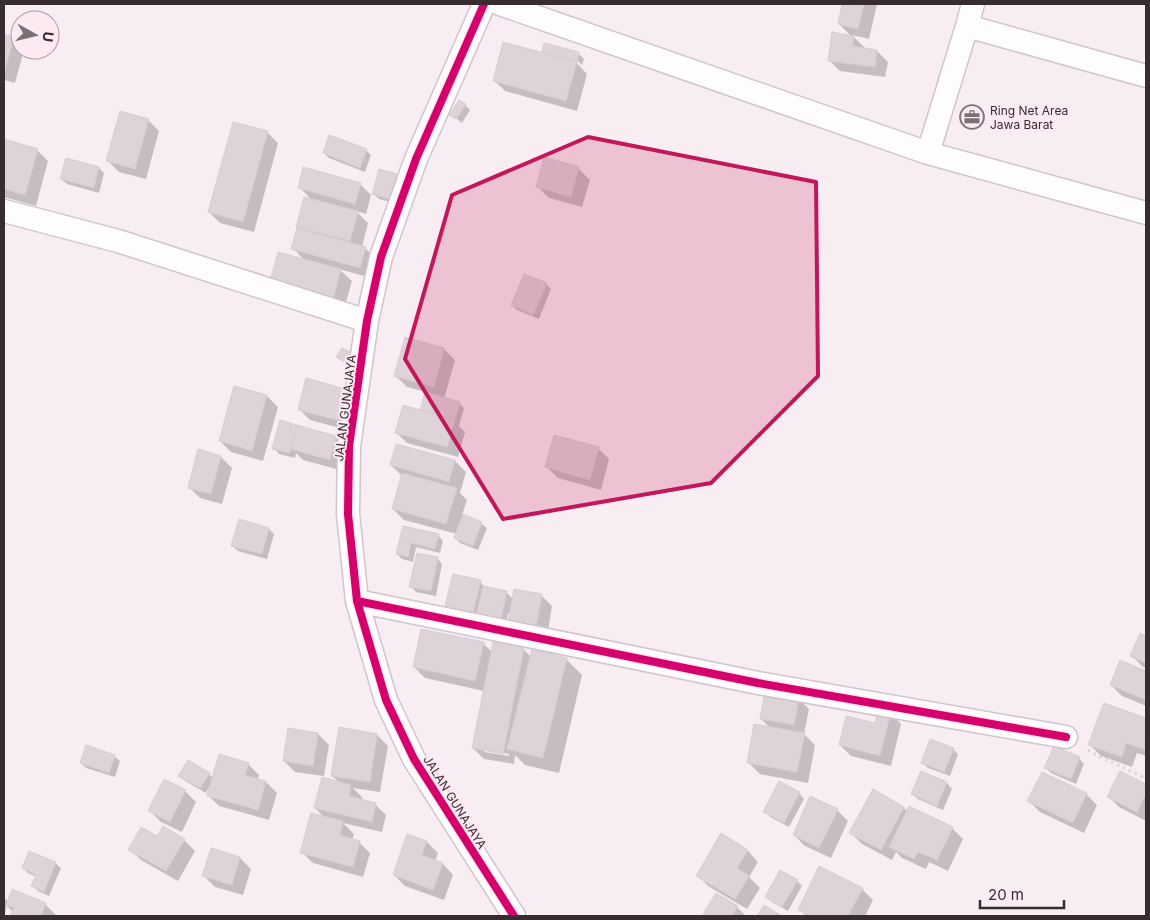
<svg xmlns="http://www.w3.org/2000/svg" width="1150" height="920" viewBox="0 0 1150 920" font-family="Inter,sans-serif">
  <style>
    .shadow { fill: #0003; fill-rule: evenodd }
    .building { fill: #ded3d8; stroke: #d8cdd2 }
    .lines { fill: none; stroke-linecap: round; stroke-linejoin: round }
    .minor-casing { stroke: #d0c6ca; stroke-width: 25 }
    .path { stroke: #d9d5d7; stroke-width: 3; stroke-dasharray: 2.5 4; stroke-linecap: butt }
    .minor { stroke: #fefcfd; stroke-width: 22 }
    .cycleway-casing { stroke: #fce9f1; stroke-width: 11 }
    .cycleway { stroke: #d6006c; stroke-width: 8 }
    .marked { fill: #c2185b; fill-opacity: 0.2; stroke: #c2185b; stroke-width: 4; stroke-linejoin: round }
    .labels { text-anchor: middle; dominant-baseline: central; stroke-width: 4; stroke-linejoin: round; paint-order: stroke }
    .poi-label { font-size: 12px; fill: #382c31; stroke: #fce9f1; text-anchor: start }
    .street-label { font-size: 12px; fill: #382c31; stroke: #fce9f1 }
  </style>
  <rect width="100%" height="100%" fill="#f8edf2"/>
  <!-- shadow -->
  <path class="shadow" d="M844 4H877L869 39 852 35 865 48 864 49 877 51 888 62 885 77 840 71 829 60 852 37 839 24Z
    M4 35 13 38 20 44V50H24L15 83 4 80Z
    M543 52 578 53 584 59 582 65 573 56 572 58 587 74 577 111 505 91 494 80 546 55Z
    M465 105 470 110 462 123 451 114Z
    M148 120 159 131 146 179 119 172 108 161Z
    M267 132 278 143 254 232 220 223 209 212Z
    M4 140 37 150 48 161 36 206 4 197Z
    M366 150 371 155 365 172 329 158 324 153Z
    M545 159 579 169 590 180 582 207 549 198 538 187Z
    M99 168 104 173 99 193 67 184 61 179Z
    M396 175 401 180 394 203 379 199 374 194Z
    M360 184 371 195 366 214 356 211 368 223 362 247 365 248 376 259 371 278 339 269 352 281 344 309 282 292 305 261 293 248 305 198 312 200 299 187Z
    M546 284 551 289 539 319 517 310 512 305Z
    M444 349 455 360 444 399 459 403 464 408 459 426 465 432 458 457 407 443 396 432 421 411 426 392 407 387 396 376Z
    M234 388 267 396 278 407 263 461 231 452 220 441Z
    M348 391 351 431 310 420 299 409Z
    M281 422 335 437 346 448 340 470 303 460 296 453 295 458 279 454 274 448Z
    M598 448 609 459 601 490 558 478 547 467Z
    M199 451 221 457 232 468 222 504 200 498 189 487Z
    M455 461 466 472 460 493 467 500 462 515 481 523 487 528 478 550 460 543 455 538 457 534 404 520 393 509 402 476 391 465Z
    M240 521 269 529 274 534 267 559 238 551 233 546Z
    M404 527 438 535 443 541 440 553 416 547 413 562 402 559 397 554Z
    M437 558 442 564 436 596 416 592 411 586Z
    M480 582 486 588 506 592 513 599 541 595 552 606 546 643 510 614 508 613 505 629 456 621Z
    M1141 635 1146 637V668L1143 667 1132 656Z
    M483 643 492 652 523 649 531 657 566 659 582 675 559 773 525 765 515 755 514 764 484 759 473 748 484 691 425 678 414 667ZM484 749 509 754V756L484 752Z
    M1121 662 1146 672V706L1122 696 1111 685Z
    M798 698 809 709 804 734 815 745 808 783 760 774 749 763 770 728 761 719Z
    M1105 704 1146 719V756L1137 753 1132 767 1101 756 1090 745Z
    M890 713 901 724 891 766 851 756 840 745 876 725Z
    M318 734 329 745 324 776 295 772 284 761Z
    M377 735 388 746 380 792 353 788 362 797 361 801 375 804 386 815 382 832 343 823 354 834 352 840 359 842 370 853 363 877 313 863 302 852 325 818 315 808 340 783 332 776Z
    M953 749 958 754 950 776 928 768 922 763Z
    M114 756 120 761 115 777 86 768 81 763Z
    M1079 758 1084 764 1076 784 1051 773 1046 768Z
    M248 764 259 775 257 780 266 782 277 793 269 820 219 806 208 795 210 785 206 793 185 781 180 776 209 774 213 778Z
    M922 772 947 783 952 789 943 810 918 799 912 794Z
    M1121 773 1146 785V821L1119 807 1109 797Z
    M780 783 799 793 804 799 789 827 770 817 765 811Z
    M185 791 196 802 182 832 161 822 150 811Z
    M874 791 904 808 908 812 952 828 963 839 948 871 929 862 926 869 902 858 896 852 892 860 862 844 851 833Z
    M1086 794 1097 805 1084 833 1040 812 1029 801Z
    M837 810 848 821 831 858 805 846 794 835Z
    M722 835 748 851 758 862 749 877 760 888 747 909 708 886 698 875Z
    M408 836 427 842 438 853 435 861 443 864 453 875 444 900 405 886 394 875Z
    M158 838 184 840 195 851 178 881 141 860 130 849Z
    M212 849 240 858 251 869 243 895 215 887 204 876Z
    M55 863 61 868 49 896 38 891 33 886 37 877 28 873 23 868Z
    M797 881 802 886 788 911 772 902 767 896Z
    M862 889 873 900 865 916H806L800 909Z
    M716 895 737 907 746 916H704Z
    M4 897 9 902 45 904 56 915V916H12L13 912 7 906 4 915Z"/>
  <!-- building -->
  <path class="building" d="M842 4H864L858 29 838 24Z
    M832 32 854 36 852 46 877 50 875 67 828 61Z
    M4 34 14 37 4 73Z
    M503 42 577 62 566 101 493 81Z
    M544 43 579 52 577 62 542 52Z
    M459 100 466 104 456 119 449 115Z
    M120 111 149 119 135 169 106 161Z
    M233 122 268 131 243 222 208 212Z
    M329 135 367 149 360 168 323 153Z
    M4 139 38 149 25 195 4 189Z
    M544 157 579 167 571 197 536 187Z
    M66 158 99 167 94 188 60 179Z
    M303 167 361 183 355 204 298 188Z
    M379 169 397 174 389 199 372 194Z
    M304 197 358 211 350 241 296 227Z
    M297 228 366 247 360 268 291 249Z
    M278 252 341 269 333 299 270 281Z
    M524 274 547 283 533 315 511 305Z
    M405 337 444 348 434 387 394 376Z
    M342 348 354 354 348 364 336 357Z
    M306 378 349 390 340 421 298 410Z
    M234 386 267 395 252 451 219 441Z
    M425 392 460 402 455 420 420 410Z
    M403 405 455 420 447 447 395 433Z
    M280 420 297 425 290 453 272 449Z
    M297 425 336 436 330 460 291 449Z
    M554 435 599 447 590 480 545 467Z
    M396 444 455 460 449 482 390 465Z
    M198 449 221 456 211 494 188 488Z
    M402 473 457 488 446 524 392 509Z
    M463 514 482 522 473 546 454 538Z
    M239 519 269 528 262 554 231 546Z
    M403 526 439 534 435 549 411 543 408 557 396 554Z
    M417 553 438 557 431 591 409 587Z
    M453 574 481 580 472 617 444 610Z
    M483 586 507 591 500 625 475 620Z
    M514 589 542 594 535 633 507 627Z
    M421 629 484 642 475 681 413 667Z
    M1140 633 1146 636V663L1130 656Z
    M493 642 524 647 503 754 472 748Z
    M532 649 567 658 543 758 507 749Z
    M1120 660 1146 671V700L1110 685Z
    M765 691 799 697 794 725 760 719Z
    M1104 703 1146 718 1145 750 1126 743 1122 757 1088 745Z
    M879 709 891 712 880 756 839 745 846 716 875 723Z
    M754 724 805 733 797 772 747 763Z
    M339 727 377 734 370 782 331 776Z
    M288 728 318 733 313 766 283 761Z
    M930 739 954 748 944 772 921 763Z
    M86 745 115 755 109 773 80 763Z
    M1054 746 1080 757 1071 779 1044 768Z
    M219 754 249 763 245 775 266 781 258 810 207 796Z
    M188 760 210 773 200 788 178 776Z
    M921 771 947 782 937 806 911 794Z
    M1120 771 1146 784V794L1137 812 1107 797Z
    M1042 772 1087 793 1073 823 1027 801Z
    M322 777 351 785 349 796 376 803 372 822 314 808Z
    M164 779 186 790 170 822 148 811Z
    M779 781 800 792 784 823 763 812Z
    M873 789 904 807 881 850 849 833Z
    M810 796 838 809 819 848 793 835Z
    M909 806 953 827 937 860 918 852 914 859 889 847Z
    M311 813 343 821 340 835 360 841 353 867 300 853Z
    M163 826 185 839 166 871 128 850 141 827 157 836Z
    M721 833 748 850 737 868 749 876 735 899 696 876Z
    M407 834 427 841 422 855 443 863 433 890 393 875Z
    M211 848 240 857 232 885 202 876Z
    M29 851 56 862 44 892 31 886 36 875 22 868Z
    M819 866 863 888 848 916H811L798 910Z
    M780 870 798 880 782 907 765 897Z
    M12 889 46 903 41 916H10L14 907 6 906Z
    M716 893 738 906 732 916H702Z
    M764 905 782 916H757Z"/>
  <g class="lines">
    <!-- minor casing -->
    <g class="minor-casing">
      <path id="minor" d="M484 4 416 159 381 257 367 321 349 446 348 514 357 601 386 700 414 759 514 916
        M500 4 928 153 1146 213
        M973 4 967 26 1146 76
        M928 153 967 26
        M4 211 118 241 367 321
        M357 601 758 683 1066 737"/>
    </g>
    <!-- path -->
    <path class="path" d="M1088 750 1100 757 1146 778"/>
    <!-- minor -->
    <use href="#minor" class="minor"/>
    <!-- cycleway casing -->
    <g class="cycleway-casing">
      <path id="cycleway" d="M484 4 416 159 381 257 367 321 349 446 348 514 357 601 386 700 414 759 514 916
        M357 601 758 683 1066 737"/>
    </g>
    <!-- cycleway -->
    <use href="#cycleway" class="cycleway"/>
  </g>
  <!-- marked area -->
  <path class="marked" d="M588 137 816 182 818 376 711 483 503 519 405 359 452 195Z"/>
  <!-- icons -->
  <defs>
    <g id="office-ring" transform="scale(1.25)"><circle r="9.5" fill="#fce9f1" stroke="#7b7075" stroke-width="1.5"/><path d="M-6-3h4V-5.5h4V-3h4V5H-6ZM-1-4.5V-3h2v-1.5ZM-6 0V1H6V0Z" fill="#7b7075"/></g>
  </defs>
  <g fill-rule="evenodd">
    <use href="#office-ring" x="972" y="117"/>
  </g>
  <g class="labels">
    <!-- poi labels -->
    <g class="poi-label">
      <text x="990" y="110">Ring Net Area<tspan x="990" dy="14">Jawa Barat</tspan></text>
    </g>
    <!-- street labels -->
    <g class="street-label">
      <text transform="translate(345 408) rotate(-83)">JALAN GUNAJAYA</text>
      <text transform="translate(455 802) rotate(58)">JALAN GUNAJAYA</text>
    </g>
  </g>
  <!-- border -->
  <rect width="1150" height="920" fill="none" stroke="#382c31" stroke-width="10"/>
  <!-- north arrow -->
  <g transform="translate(35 35) rotate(98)"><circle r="24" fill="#fce9f1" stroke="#ae9da4"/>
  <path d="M0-4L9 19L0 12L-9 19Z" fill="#7b7075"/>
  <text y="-8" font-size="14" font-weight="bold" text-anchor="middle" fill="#382c31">U</text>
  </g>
  <!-- scale -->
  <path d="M980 900v8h84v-8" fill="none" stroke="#382c31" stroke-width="2.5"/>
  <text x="988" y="900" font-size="15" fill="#382c31" stroke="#fce9f1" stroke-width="4" paint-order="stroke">20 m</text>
</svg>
